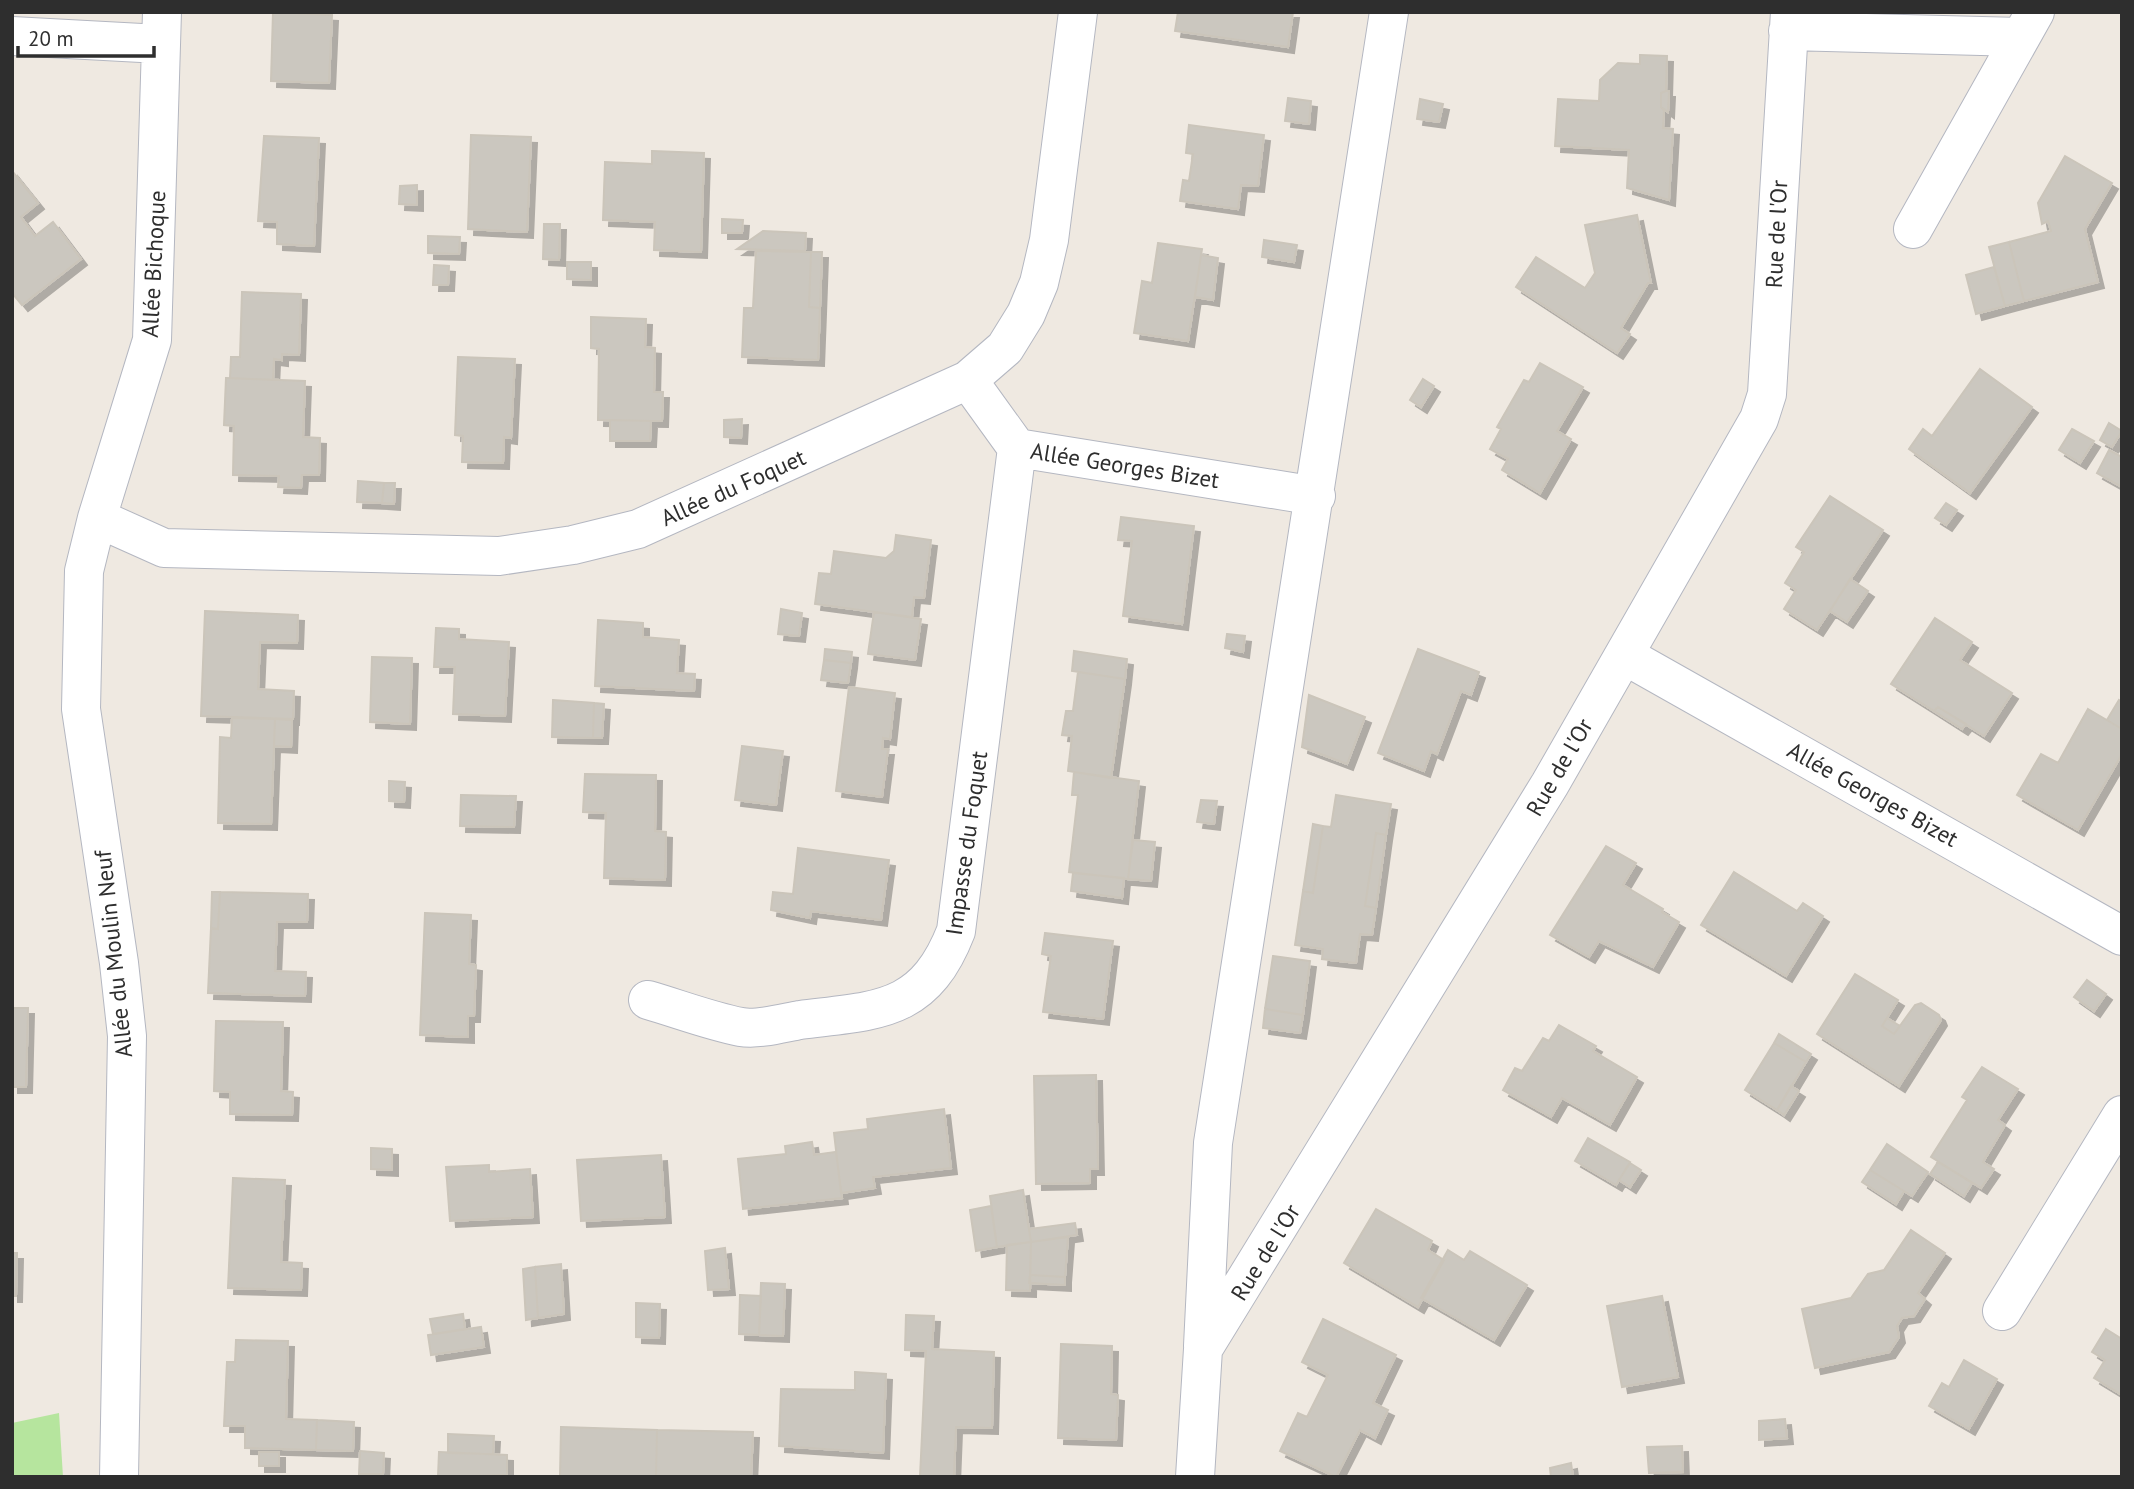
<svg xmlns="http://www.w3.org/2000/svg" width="2134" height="1489" viewBox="0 0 2134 1489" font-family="'PT Sans',sans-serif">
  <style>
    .green { fill: #b6e59e }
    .building { fill: #cbc7bf; stroke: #cbc5ba; stroke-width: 2; filter: url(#shadow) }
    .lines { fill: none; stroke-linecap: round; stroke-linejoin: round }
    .street-casing { stroke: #b4b7c1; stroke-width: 40 }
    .street { stroke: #fff; stroke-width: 38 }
    .labels { text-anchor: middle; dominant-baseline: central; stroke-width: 5; stroke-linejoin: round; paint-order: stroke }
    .street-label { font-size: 23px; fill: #2e2e2e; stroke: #fff }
  </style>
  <defs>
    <filter id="shadow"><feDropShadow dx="6" dy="6" stdDeviation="0" flood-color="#0004"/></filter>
  </defs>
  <rect width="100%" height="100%" fill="#efe9e1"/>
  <!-- green -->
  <path class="green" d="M59 1413 63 1477H12V1423Z"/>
  <!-- building -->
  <path class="building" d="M273 12 332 15 329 83 271 81Z
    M1178 12H1293L1288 47 1175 31Z
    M1640 55 1667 56 1666 91 1661 93V107L1664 111 1663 128 1673 129 1669 200 1627 188 1629 150 1555 146 1558 99 1599 101 1600 80 1618 63 1640 64Z
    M1666 91H1669L1668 112 1661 107V93Z
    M1288 98 1311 101 1309 124 1285 121Z
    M1420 99 1443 104 1439 122 1417 119Z
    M1189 125 1264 135 1258 186 1241 185 1238 209 1180 201 1183 180 1189 181 1193 154 1186 153Z
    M471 135 531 137 527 232 468 229Z
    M264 136 319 138 314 246 277 244V222L258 221Z
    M652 151 704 153 701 252 654 250 655 222 603 220 605 162 652 164Z
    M2065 156 2112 183 2085 229 2098 282 2024 301 2009 242 2051 231 2048 221 2042 224 2038 203Z
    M12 171 38 203 21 217 35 236 53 222 81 259 22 305 12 293Z
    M417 185V205L399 204 400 186Z
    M1637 215 1651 283H1648L1621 328 1630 334 1617 353 1516 287 1536 257 1585 288 1595 273 1585 225Z
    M722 219 743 220 742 233H722Z
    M544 224H560L559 260 543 259Z
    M763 231 806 233 805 251 737 249Z
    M428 236 460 237 459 254 428 253Z
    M1264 240 1297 245 1294 262 1262 257Z
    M2009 242 2024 301 2005 306 1989 247Z
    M1158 243 1202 249 1188 341 1134 333 1142 281 1152 283Z
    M756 251 811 252 809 307 820 308 818 360 742 357 744 308H753Z
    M811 252H822L820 308 809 307Z
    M1201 255 1218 258 1213 300 1195 297Z
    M567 262H591V280L567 279Z
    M434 265 449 266 448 285H433Z
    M1994 267 2005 306 1976 314 1966 275Z
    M242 292 301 294 299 355 282 354V360L274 359 273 380 230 378 231 357H240Z
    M591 317 646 319 645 347 655 348 654 392H663L662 421 598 420 599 349 591 348Z
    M458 357 515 359 511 438 504 437 503 463 462 462 463 436 455 435Z
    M1540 363 1583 387 1557 431 1571 439 1540 493 1502 470 1508 459 1490 449 1501 429 1497 427 1524 380 1529 382Z
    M1980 369 2032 407 1970 493 1909 449 1923 429 1932 436Z
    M226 378 305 381 303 437 320 438 319 475H302L301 488 278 487 279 476 233 475 234 426 224 425Z
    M1423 379 1434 386 1421 407 1410 400Z
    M742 419 741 438 724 437V420Z
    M610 420 651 421 650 441H610Z
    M2109 423 2122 431 2112 447 2100 440Z
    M2072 429 2094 441 2080 463 2059 450Z
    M2109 450 2122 457V487L2097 473Z
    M358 481 384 483 382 503 357 502Z
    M384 483H395L394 504 382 503Z
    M1830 496 1883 530 1817 630 1784 609 1796 590 1785 583 1804 552 1796 547Z
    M1946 503 1957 510 1946 525 1935 518Z
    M1121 517 1194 526 1182 624 1123 616 1132 541 1118 540Z
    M896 535 931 540 924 598 914 597 912 617 815 604 819 573 831 574 834 551 886 558 894 551Z
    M1850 579 1868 591 1847 622 1830 611Z
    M781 609 802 613 799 636 778 634Z
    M205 611 298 615 297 643 260 642 258 689 294 691 293 719 201 716Z
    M874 612 921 619 915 660 868 654Z
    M1935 618 1972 642 1960 660 2012 693 1984 736 1938 707 1934 711 1891 684Z
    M598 620 643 623V637L679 640 677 673 695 674 694 691 595 686Z
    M436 628 459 629V639L509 642 505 716 453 714 455 667H434Z
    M1227 634 1245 636 1243 652 1225 648Z
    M825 649 852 652 851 663 824 660Z
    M1418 649 1479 672 1471 695 1461 691 1437 754 1431 751 1424 771 1378 753Z
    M1074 651 1127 659 1125 679 1072 671Z
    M372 657 412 658 410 724 370 722Z
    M824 660 851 663 848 683 821 680Z
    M1078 672 1125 679 1111 778 1068 771 1072 736 1062 735 1066 711H1073Z
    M849 687 895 693 890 739 883 738 882 749H888L882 797 836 791Z
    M1309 695 1365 717 1347 764 1302 747Z
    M553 700 594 703 593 738 552 737Z
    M2119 700 2122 702V729L2107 720Z
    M594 703 604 704 602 738H593Z
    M1938 707 1966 724 1962 729 1934 711Z
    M2088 709 2122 729V754L2078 830 2017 795 2041 754 2058 763Z
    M232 718 275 719 271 824 218 823 220 737 231 738Z
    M275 719 292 720 291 747 274 746Z
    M742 746 783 751 776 805 735 800Z
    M1074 772 1139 781 1128 879 1069 872 1078 795H1072Z
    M585 774 656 775 655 831 666 832 665 880 604 878 606 813 583 812Z
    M389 781 405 782 404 802 389 801Z
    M461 795 516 796 514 827 460 826Z
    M1336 795 1391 804 1386 835 1376 833 1365 906 1376 908 1372 935 1360 934 1356 963 1322 959 1323 949 1295 945 1303 891 1313 893 1323 826 1331 827Z
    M1201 800 1217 801 1214 824 1197 822Z
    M1313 824 1323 826 1313 893 1303 891Z
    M1376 833 1386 835 1376 908 1365 906Z
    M1133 840 1155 842 1151 881 1128 879Z
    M1606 846 1636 863 1623 885 1663 909 1662 912 1679 922 1653 967 1599 941 1589 957 1550 935Z
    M798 848 889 860 881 920 811 911 810 918 771 910 773 892 793 894Z
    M1734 872 1797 911 1803 903 1823 916 1786 976 1701 925Z
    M1073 873 1124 878 1122 898 1071 891Z
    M212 892H220L218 929 211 928Z
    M220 892 308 894 307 922H277L275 971 306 972 305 996 208 993 211 928 218 929Z
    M425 913 471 915 469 964 476 965 474 1016H468V1037L420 1035Z
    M1045 933 1113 941 1103 1019 1043 1012 1051 956 1042 954Z
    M1273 956 1310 961 1303 1015 1265 1009Z
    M1855 974 1898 1000 1882 1026 1894 1034 1915 1005 1921 1003 1939 1015 1941 1020 1899 1086 1817 1034Z
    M2087 980 2106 994 2094 1011 2074 997Z
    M12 1008H28L26 1087H12Z
    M1265 1009 1303 1015 1300 1033 1263 1028Z
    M1887 1018 1900 1026 1894 1034 1882 1026Z
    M216 1021 283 1022 281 1091 293 1092 292 1115 230 1114V1092L214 1091Z
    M1559 1025 1596 1046 1593 1051 1637 1077 1610 1125 1562 1098 1551 1117 1503 1090 1515 1068 1522 1071 1543 1038 1549 1041Z
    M1779 1034 1811 1054 1806 1062 1774 1043Z
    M1774 1043 1806 1062 1777 1110 1745 1090Z
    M1982 1067 2018 1089 1998 1120 2005 1125 1983 1162 1994 1169 1981 1188 1931 1157 1967 1100 1962 1097Z
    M1096 1075 1098 1169H1090V1183L1036 1184 1034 1076Z
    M1791 1086 1799 1091 1784 1115 1777 1110Z
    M944 1109 951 1168 873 1177 875 1188 841 1193 834 1133 868 1129 867 1119Z
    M1588 1138 1630 1162 1616 1185 1575 1161Z
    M812 1142 814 1155 836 1152 842 1198 743 1209 738 1159 786 1154 785 1146Z
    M1887 1144 1928 1172 1912 1196 1870 1170Z
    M371 1148 392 1149V1170L371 1169Z
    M661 1155 665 1217 581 1221 577 1160Z
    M1938 1162 1972 1183 1964 1196 1930 1174Z
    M1630 1163 1641 1170 1630 1187 1619 1180Z
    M489 1165V1172L530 1169 533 1217 450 1221 446 1167Z
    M1870 1170 1904 1191 1896 1204 1862 1182Z
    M233 1178 285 1180 281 1262 302 1263 301 1290 228 1288Z
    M1023 1190 1031 1242 997 1247 990 1196Z
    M991 1206 997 1247 976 1251 970 1210Z
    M1376 1209 1432 1241 1428 1250 1444 1260 1418 1307 1344 1263Z
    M1075 1223 1077 1235 1031 1242 1029 1229Z
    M1911 1230 1945 1253 1918 1293 1925 1299 1914 1316 1902 1318 1897 1326 1899 1337 1889 1352 1815 1368 1802 1309 1851 1298 1868 1274 1884 1270Z
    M1068 1237 1065 1277 1030 1275 1031 1242Z
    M1031 1242 1030 1291 1006 1290 1007 1245Z
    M725 1248 729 1289 708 1290 705 1251Z
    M1448 1250 1464 1260 1470 1251 1527 1285 1494 1340 1421 1298Z
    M12 1253H17L16 1296H12Z
    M561 1264 564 1314 538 1318 535 1267Z
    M535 1267 538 1318 526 1320 523 1269Z
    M1030 1275 1065 1277V1285L1029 1283Z
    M761 1283 785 1284 783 1336 759 1335Z
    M740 1295 761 1296 759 1335 739 1334Z
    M1662 1296 1678 1377 1622 1387 1607 1306Z
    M636 1303 660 1304 659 1338 636 1337Z
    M463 1314 465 1329 433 1334 430 1319Z
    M906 1315 934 1316 932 1349 994 1352 992 1428 956 1427 954 1477H920L926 1351 905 1350Z
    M1323 1319 1396 1355 1373 1403 1388 1410 1375 1438 1360 1430 1336 1477 1280 1451 1298 1413 1307 1417 1328 1375 1302 1362Z
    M481 1327 484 1347 431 1355 428 1335Z
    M2106 1329 2122 1339V1395L2094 1378 2105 1360 2092 1352Z
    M236 1340 288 1341 286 1419 317 1420 316 1450 245 1448V1426H224L227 1362H235Z
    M1061 1344 1112 1346 1111 1394 1118 1395 1116 1440 1058 1438Z
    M1964 1360 1997 1379 1969 1429 1929 1406 1942 1383 1949 1387Z
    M855 1372 886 1374 883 1453 779 1446 781 1389 855 1390Z
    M1785 1419 1787 1438 1759 1440V1421Z
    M317 1420 354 1422 353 1451 316 1450Z
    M561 1427 657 1430 656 1477H560Z
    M657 1430 753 1432 751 1477H656Z
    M448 1434 494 1436 493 1454 448 1453Z
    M1682 1446 1683 1472 1649 1473 1647 1447Z
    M360 1451 384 1453 383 1474H359Z
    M259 1452H279V1466H259Z
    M439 1452 507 1455V1475L438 1477Z
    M1571 1463 1573 1477H1551L1550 1468Z"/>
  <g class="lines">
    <!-- street casing -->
    <g class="street-casing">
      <path id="street" d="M1788 31 2020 37
        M12 36 160 44
        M1913 229 2035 12
        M968 380 1017 448 1316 496
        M97 518 164 548 499 556 573 545 638 529 968 380 1005 348 1026 314 1039 283 1049 240 1078 12
        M1624 655 2122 936
        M648 1000C679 1009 710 1021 741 1027 758 1030 783 1023 800 1020 878 1010 924 1013 956 931L1017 448
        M2002 1311 2122 1115
        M1203 1346 1213 1143 1389 12
        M119 1477 127 1036 119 963 81 709 84 571 97 518 152 340 162 12
        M1195 1477 1203 1349 1550 784 1759 419 1767 394 1790 12"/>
    </g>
    <!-- street -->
    <use href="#street" class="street"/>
  </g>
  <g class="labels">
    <!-- street labels -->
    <g class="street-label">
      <text transform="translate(1776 234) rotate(-87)">Rue de l'Or</text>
      <text transform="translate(153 264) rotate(-87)">Allée Bichoque</text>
      <text transform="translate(1125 465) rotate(9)">Allée Georges Bizet</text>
      <text transform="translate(733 487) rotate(-24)">Allée du Foquet</text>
      <text transform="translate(1559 767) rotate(-60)">Rue de l'Or</text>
      <text transform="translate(1873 794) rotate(29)">Allée Georges Bizet</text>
      <text transform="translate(966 843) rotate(-82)">Impasse du Foquet</text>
      <text transform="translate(113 954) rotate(-96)">Allée du Moulin Neuf</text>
      <text transform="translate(1265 1252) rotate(-58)">Rue de l'Or</text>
    </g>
  </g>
  <!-- border -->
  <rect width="2134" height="1489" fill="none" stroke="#2e2e2e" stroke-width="28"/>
  <!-- scale -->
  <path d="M18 46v10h136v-10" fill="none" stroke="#2e2e2e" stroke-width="3.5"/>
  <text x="28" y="46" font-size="21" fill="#2e2e2e" stroke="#ffffff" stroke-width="5" paint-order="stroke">20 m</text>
</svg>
